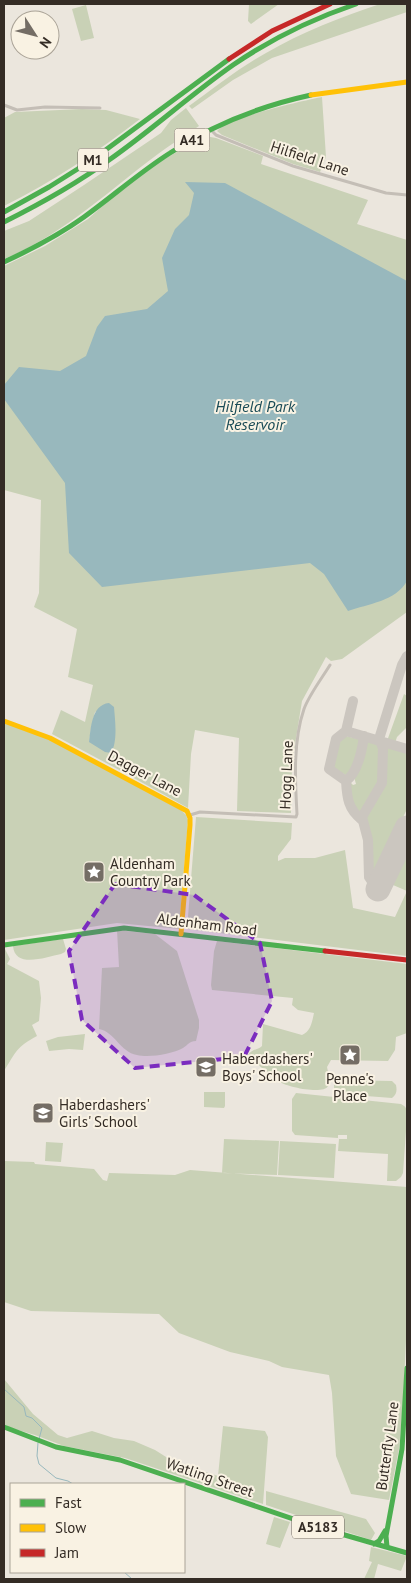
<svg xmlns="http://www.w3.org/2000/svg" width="411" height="1583" viewBox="0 0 411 1583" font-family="'PT Sans',sans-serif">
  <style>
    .green { fill: #c9d1b6; fill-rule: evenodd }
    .water { fill: #98b8bd }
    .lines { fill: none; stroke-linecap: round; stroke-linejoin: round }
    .stream { stroke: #98b8bd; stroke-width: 1 }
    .taxiway { stroke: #cbc6bf; stroke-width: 10 }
    .runway { stroke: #cbc6bf; stroke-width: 25 }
    .street { stroke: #c4beb6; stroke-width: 3 }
    .fast { stroke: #4caf50; stroke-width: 5 }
    .slow { stroke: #ffc107; stroke-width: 5 }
    .jam { stroke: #c62828; stroke-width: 5 }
    .marked { fill: #7b2cbf; fill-opacity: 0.2; stroke: #7b2cbf; stroke-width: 4; stroke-dasharray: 10 6; stroke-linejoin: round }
    .labels { text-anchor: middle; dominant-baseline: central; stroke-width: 4; stroke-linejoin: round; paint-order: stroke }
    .shield { fill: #f9f2e3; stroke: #6f675e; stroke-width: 1 }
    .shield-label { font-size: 14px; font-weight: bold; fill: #342c25 }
    .street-label { font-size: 15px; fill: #342c25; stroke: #f9f2e3 }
    .poi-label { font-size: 15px; fill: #342c25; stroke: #f9f2e3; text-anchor: start }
    .water-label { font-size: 16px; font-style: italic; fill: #1a4b56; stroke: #f9f2e3 }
  </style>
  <rect width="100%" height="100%" fill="#ebe6dd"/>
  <!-- green -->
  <path class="green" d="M249 4H279L251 24 248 21Z
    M380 4H407V12L272 58 233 80 192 109 189 106C214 88 239 68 266 53 302 32 341 17 380 4Z
    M86 5 94 38 81 41 72 9Z
    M322 97 326 157 320 172 293 164 222 135 217 131C229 117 302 101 322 97Z
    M186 108 199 126C186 135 171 144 158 154 108 191 63 235 4 259V231L29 221 84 185 161 133 171 120Z
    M82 109 106 110 140 119C97 152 52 182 4 206V118L15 112Z
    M205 136 216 138 263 156 261 164 368 200 357 224 407 240V612L342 659 331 661 326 657 302 701 292 763 291 813 237 811 239 738 195 730 191 754 188 808 123 772 52 734 61 710 85 722 93 685 68 677 77 629 34 607 39 593 41 500 4 490V266L45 246 88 219 116 194 161 161ZM114 707V743L89 742 91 729 95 712Z
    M404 694 407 696V727L397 737 395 743 387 741Z
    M4 722 42 736 64 747 181 810 186 815 188 820 179 929 117 923 4 940Z
    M346 736 362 740C360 750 355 771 347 776L333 767 338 743Z
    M365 741 378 744 381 747 380 785 362 815H359L352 807 349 783V781L353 785 356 784 354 777 364 753Z
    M384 746 407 751V809L375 875 371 876 370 837 365 818 384 783Z
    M196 817 292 823 291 839 278 856V861L285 858H315L345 850 353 908 395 917 407 891 393 885 390 882 407 847V956L187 929Z
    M117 930 155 934 177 951 199 1020V1028L196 1041C189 1041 188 1045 183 1048 172 1054 149 1058 137 1055 120 1052 115 1032 99 1029L102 968 119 967Z
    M63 939 66 949 65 952 61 954C46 957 15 969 13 946Z
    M217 941 407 964V1033L396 1037 395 1050 388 1061 331 1060 327 1067C328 1072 331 1082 328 1086 324 1095 287 1087 280 1082 271 1075 256 1064 248 1055 252 1049 258 1050 262 1046L263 1024 302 1035C311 1031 312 1022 314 1013L298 1010 292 1005 293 998 212 990 211 985 214 951Z
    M4 947 10 959 7 964 39 981 41 998 39 1021 32 1025 37 1036C16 1047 16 1052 4 1071Z
    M85 1034 83 1050 69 1049 49 1051 46 1041 58 1037Z
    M338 1080 392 1081 396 1085C397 1090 397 1094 392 1098L340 1094 336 1093 334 1090V1085Z
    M204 1092H225V1106L224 1108 204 1107Z
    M296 1093 401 1104C407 1107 407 1110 407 1117L403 1173 401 1177 396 1181H387L388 1154 338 1151 339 1139H347V1135H338V1138L295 1135 292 1131V1099Z
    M224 1139 279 1141 277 1175 222 1173Z
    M280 1141 336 1144 334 1178 278 1175Z
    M46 1142 63 1143 61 1162 45 1161Z
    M4 1161 34 1162 35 1164 94 1169 103 1180 107 1181 109 1173 175 1175 190 1170 407 1187V1320L403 1402 399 1449 389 1500 351 1494 336 1456 332 1393 329 1375 282 1367 269 1361 230 1352 179 1333 159 1314 31 1311 4 1302Z
    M4 1379 33 1414 58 1435 67 1438 92 1431 114 1438 134 1441 155 1450 174 1462 218 1476 223 1426 265 1431 268 1437 263 1504 125 1458 64 1446 35 1435 11 1428 4 1424Z
    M266 1491 366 1519 375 1533 371 1540 266 1505Z
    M274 1517 290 1522 280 1548 266 1544Z
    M371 1547 407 1556 401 1571 378 1564 374 1579H369L373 1562 369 1579H364L372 1562 369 1561Z"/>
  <!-- water -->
  <path class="water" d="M185 182 225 183 407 281V581C396 601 368 604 348 611L324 574 310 563 102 587 69 553 65 483 4 399V385L19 367 60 371 86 356 97 327 105 316 147 309 168 291 162 258 175 229 189 215 194 193Z
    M109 703 114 707C115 720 118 741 111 753L105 752 89 742C91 729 91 705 109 703Z"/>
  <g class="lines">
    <!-- stream -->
    <path class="stream" d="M4 1389 24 1407 26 1416 32 1418 42 1428 39 1439
      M38 1443 37 1456 39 1464 56 1478 68 1481 73 1484
      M124 1572 132 1579"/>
    <!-- taxiway -->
    <path class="taxiway" d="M353 701 346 731 336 739 329 769 346 781C347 798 348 809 362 820
      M346 731 407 749
      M346 781C358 772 362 751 364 736
      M383 879 377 882 371 880 369 877 368 840 362 817 382 783 383 748 379 739 402 665 407 656"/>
    <!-- runway -->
    <path class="runway" d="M378 889 407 828"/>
    <!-- street -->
    <path class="street" d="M4 105 17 110 45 107 100 108
      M211 130 216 135 293 166 386 193 407 195
      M190 815 200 812 296 817 297 814C295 780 293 741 304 709 309 695 322 678 330 665"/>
    <!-- fast -->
    <path class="fast" d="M4 212 49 187 92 160 229 59
      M4 222C40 204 76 184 109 160 152 130 190 95 233 65 271 39 312 19 356 4
      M4 262C32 249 59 235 84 217 113 196 140 172 170 153 212 125 261 106 311 95
      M4 945 124 928 325 951
      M4 1427 56 1447 120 1460 317 1527 407 1553
      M374 1544 379 1541 385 1531
      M387 1547 386 1536 402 1449 407 1368"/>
    <!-- slow -->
    <path class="slow" d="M311 95 407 82
      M4 721 50 738 187 811 190 818V825L181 934"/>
    <!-- jam -->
    <path class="jam" d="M229 59 272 31 330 4
      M325 951 407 960"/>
  </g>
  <!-- marked area -->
  <path class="marked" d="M115 884 194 895 260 943 272 1001 244 1057 135 1068 82 1020 69 951Z"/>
  <!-- icons -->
  <defs>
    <g id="sight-square" transform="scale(1.125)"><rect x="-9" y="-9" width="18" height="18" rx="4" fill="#746d65" stroke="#f9f2e3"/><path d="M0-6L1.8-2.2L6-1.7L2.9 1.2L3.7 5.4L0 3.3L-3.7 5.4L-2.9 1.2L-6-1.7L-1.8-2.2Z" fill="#fff"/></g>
    <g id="school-square" transform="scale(1.125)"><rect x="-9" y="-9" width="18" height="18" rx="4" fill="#746d65" stroke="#f9f2e3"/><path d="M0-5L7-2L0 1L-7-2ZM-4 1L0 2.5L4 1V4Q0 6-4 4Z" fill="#fff"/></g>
  </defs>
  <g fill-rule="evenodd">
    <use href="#sight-square" x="94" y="872"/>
    <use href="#sight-square" x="350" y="1055"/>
    <use href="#school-square" x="206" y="1067"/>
    <use href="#school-square" x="43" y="1113"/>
  </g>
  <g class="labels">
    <!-- shield labels -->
    <g class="shield">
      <rect x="174.5" y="128.5" width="35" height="23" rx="4"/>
      <rect x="78" y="148.5" width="30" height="23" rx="4"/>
      <rect x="292" y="1515.5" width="52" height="23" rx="4"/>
    </g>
    <g class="shield-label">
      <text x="192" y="140">A41</text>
      <text x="93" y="160">M1</text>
      <text x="318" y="1527">A5183</text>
    </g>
    <!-- street labels -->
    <g class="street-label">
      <text transform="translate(310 158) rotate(18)">Hilfield Lane</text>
      <text transform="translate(145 773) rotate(28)">Dagger Lane</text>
      <text transform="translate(286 775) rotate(-88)">Hogg Lane</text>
      <text transform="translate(207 924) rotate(7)">Aldenham Road</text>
      <text transform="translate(387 1446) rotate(-82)">Butterfly Lane</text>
      <text transform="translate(210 1477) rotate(19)">Watling Street</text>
    </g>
    <!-- poi labels -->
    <g class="poi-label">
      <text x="110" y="863">Aldenham<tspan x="110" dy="17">Country Park</tspan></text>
      <text x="222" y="1058">Haberdashers'<tspan x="222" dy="17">Boys' School</tspan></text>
      <text x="350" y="1078" text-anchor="middle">Penne's<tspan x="350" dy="17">Place</tspan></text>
      <text x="59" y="1104">Haberdashers'<tspan x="59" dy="17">Girls' School</tspan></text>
    </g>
    <!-- water labels -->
    <g class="water-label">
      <text x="255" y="406">Hilfield Park<tspan x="255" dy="18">Reservoir</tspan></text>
    </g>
  </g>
  <!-- border -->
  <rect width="411" height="1583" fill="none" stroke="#342c25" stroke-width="10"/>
  <!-- legend -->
  <rect x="10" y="1483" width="175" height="90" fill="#f9f2e3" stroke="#aaa397"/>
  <rect x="20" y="1499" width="25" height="8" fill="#4caf50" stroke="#aaa397"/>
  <text x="55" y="1508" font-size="15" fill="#342c25">Fast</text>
  <rect x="20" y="1524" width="25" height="8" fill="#ffc107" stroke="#aaa397"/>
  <text x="55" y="1533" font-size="15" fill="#342c25">Slow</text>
  <rect x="20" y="1549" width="25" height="8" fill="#c62828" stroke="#aaa397"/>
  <text x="55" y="1558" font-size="15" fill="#342c25">Jam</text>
  <!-- north arrow -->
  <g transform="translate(35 35) rotate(126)"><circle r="24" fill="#f9f2e3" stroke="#aaa397"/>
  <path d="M0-4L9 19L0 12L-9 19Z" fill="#746d65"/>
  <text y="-8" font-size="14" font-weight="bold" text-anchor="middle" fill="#342c25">N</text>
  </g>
</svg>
